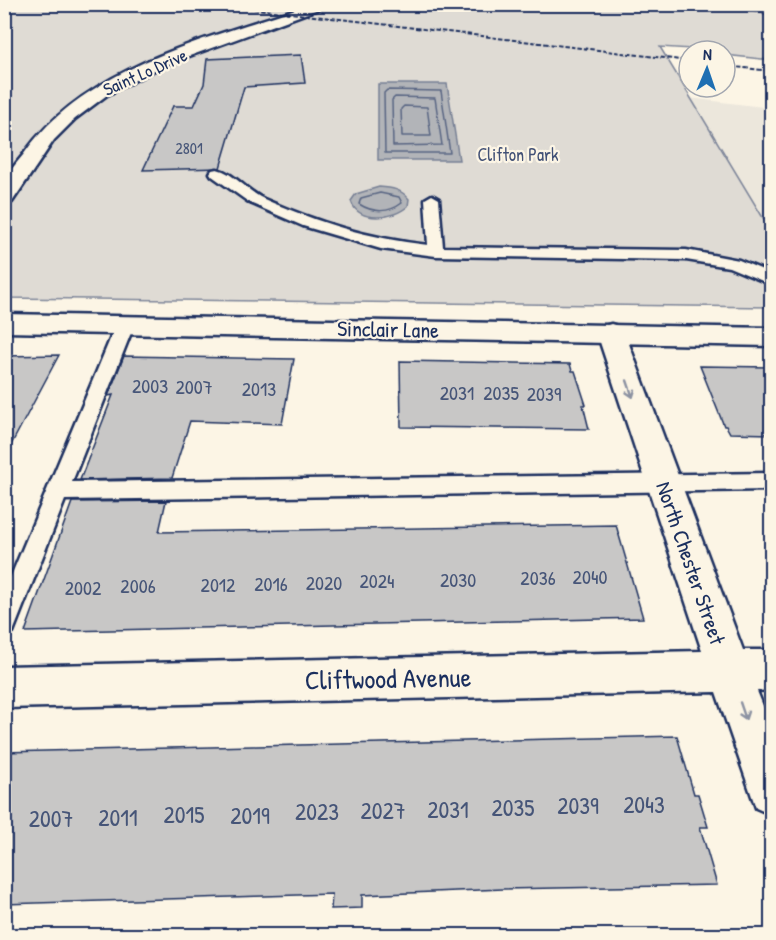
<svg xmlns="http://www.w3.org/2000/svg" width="776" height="940" viewBox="0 0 776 940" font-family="'Patrick Hand',sans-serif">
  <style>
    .built { fill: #ece7dc }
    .green { fill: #dfdbd4; stroke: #7d8599; stroke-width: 1.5 }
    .water { fill: #b2b4b8; stroke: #767f94; stroke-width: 1.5 }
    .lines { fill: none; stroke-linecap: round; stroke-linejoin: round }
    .shore { stroke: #576482; stroke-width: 1.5 }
    .building { fill: #c8c7c6; stroke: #1b2f5e; stroke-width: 1.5 }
    .lane-casing { stroke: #1b2f5e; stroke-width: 5 }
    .street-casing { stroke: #1b2f5e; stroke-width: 5 }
    .secondary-casing { stroke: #1b2f5e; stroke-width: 5 }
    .lane { fill: #fcf5e5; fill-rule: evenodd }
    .street { fill: #fcf5e5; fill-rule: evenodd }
    .secondary { fill: #fcf5e5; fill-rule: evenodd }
    .rail { stroke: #1b2f5e; stroke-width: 2; stroke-dasharray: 4.5 2; stroke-linecap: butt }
    .oneway { stroke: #8c92a2 }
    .labels { text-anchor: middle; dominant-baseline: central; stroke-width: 4.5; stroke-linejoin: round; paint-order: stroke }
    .far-number-label { font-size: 16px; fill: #465578 }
    .far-street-label { font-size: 18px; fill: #1b2f5e; stroke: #fcf5e5 }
    .far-park-label { font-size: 18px; fill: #425176; stroke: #fcf5e5 }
    .number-label { font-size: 20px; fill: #465578 }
    .street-label { font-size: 22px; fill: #1b2f5e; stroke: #fcf5e5 }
    .near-number-label { font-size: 24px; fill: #465578 }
    .near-street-label { font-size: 27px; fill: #1b2f5e; stroke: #fcf5e5 }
  </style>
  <rect width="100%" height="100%" fill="#fcf5e5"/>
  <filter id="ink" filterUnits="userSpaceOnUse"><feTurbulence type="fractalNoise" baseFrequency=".0167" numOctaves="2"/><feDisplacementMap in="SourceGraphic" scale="12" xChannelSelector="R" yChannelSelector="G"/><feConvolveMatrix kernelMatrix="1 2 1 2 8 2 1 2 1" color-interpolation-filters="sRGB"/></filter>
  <g filter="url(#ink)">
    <!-- built -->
    <path class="built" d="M689 98 771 108V231Z"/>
    <!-- green -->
    <path class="green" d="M733 4 771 16V60L725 55V51L660 47 771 231V307L5 298V5Z"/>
    <!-- water -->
    <path class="water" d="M378 84H447L459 160H378Z
      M379 187C392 188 401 189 409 199L408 206C394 219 358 224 351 201L356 194Z"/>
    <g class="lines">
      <!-- shore -->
      <path class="shore" d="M387 90 441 91 450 153H385L384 93Z
        M395 97 435 98 442 145 393 146 392 100Z
        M404 106 427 107 431 136H402L401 109Z
        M380 193 399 197 402 203C389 213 373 213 359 204L361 198Z"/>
    </g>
    <!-- building -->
    <path class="building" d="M301 55 305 83 244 87 220 168 143 170 173 106H194L204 84 207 59Z
      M59 355 4 458V356Z
      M124 356 294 359 282 424 190 421 172 478 80 480 113 395 108 396Z
      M400 361 570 364 572 371H575L586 405H583L589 429 401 427Z
      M700 366 771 367V434L730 433 726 426H724Z
      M166 501 159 532 616 525 643 618 25 632 72 502Z
      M677 736 694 794H698L708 827H700L717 885 503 889 362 895V908L331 909 332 894 4 904V752Z"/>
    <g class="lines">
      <!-- lane casing -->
      <g class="lane-casing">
        <path id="lane" d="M217 169C234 173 247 191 264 199 319 223 368 238 428 245L425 199 432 195 439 199 443 247 686 250 739 260 772 274V285L729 267 686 260 436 256 381 249 303 226 250 203 212 176 210 173 212 170Z
          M125 319 131 321 134 325 72 482 772 473V490L65 500 13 632 4 636V593L116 325 119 321Z"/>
      </g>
      <!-- street casing -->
      <g class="street-casing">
        <path id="street" d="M310 4H332L162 66 107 95 75 119 54 140 12 202 4 203C4 197 3 187 5 181 8 171 20 160 26 151 89 64 213 38 310 4Z
          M611 324 621 327 625 333 743 650H772V690L757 691 772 728V815L756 808 716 692 4 708V666L702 651 597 333 601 327Z"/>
      </g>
      <!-- secondary casing -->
      <g class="secondary-casing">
        <path id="secondary" d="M4 314 772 328V346L4 332Z"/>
      </g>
      <!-- lane -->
      <use href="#lane" class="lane"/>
      <!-- street -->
      <use href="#street" class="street"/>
      <!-- secondary -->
      <use href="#secondary" class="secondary"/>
      <!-- rail -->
      <path class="rail" d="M215 4 689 61
        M725 66 772 71"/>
    </g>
    <!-- one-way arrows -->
    <defs><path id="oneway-shaft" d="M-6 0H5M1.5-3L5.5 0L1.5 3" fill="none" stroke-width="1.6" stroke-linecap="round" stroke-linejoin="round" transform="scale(1.5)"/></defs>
    <g class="oneway">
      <use href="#oneway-shaft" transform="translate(630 389) rotate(71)"/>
      <use href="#oneway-shaft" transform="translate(743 711) rotate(71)"/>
    </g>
  </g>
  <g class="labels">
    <!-- far-number labels -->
    <g class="far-number-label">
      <text x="189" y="148">2801</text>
    </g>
    <!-- far-street labels -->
    <g class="far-street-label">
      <text transform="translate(145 72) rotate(-24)">Saint Lo Drive</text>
    </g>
    <!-- far-park labels -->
    <g class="far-park-label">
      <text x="518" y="154">Clifton Park</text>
    </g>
    <!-- number labels -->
    <g class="number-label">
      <text x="150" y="385">2003</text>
      <text x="194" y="386">2007</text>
      <text x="259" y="388">2013</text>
      <text x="457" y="392">2031</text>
      <text x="501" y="392">2035</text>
      <text x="544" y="393">2039</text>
      <text x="590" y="576">2040</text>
      <text x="538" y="577">2036</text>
      <text x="458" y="579">2030</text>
      <text x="377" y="580">2024</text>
      <text x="324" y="582">2020</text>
      <text x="271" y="583">2016</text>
      <text x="218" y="584">2012</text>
      <text x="138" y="585">2006</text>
      <text x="83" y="587">2002</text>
    </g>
    <!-- street labels -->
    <g class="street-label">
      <text transform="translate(388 329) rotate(1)">Sinclair Lane</text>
      <text transform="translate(691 563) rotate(71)">North Chester Street</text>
    </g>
    <!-- near-number labels -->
    <g class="near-number-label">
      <text x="644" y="804">2043</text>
      <text x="578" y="805">2039</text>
      <text x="513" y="807">2035</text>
      <text x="448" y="809">2031</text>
      <text x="383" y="810">2027</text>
      <text x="317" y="811">2023</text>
      <text x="184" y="814">2015</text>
      <text x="250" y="815">2019</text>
      <text x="118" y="817">2011</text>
      <text x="51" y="818">2007</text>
    </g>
    <!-- near-street labels -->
    <g class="near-street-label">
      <text transform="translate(388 678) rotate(-1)">Cliftwood Avenue</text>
    </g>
  </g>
  <!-- margin -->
  <rect width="776" height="940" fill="none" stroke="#fcf5e5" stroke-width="24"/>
  <rect x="12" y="12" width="752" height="916" fill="none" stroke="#1b2f5e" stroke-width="2" filter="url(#ink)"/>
  <!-- north arrow -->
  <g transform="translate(707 69) rotate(2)"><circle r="28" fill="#fcf5e5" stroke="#a2a6af" stroke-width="1.5"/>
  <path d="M0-4.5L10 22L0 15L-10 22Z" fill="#1f6fb2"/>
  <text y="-9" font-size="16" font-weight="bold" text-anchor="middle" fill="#1b2f5e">N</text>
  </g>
</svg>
